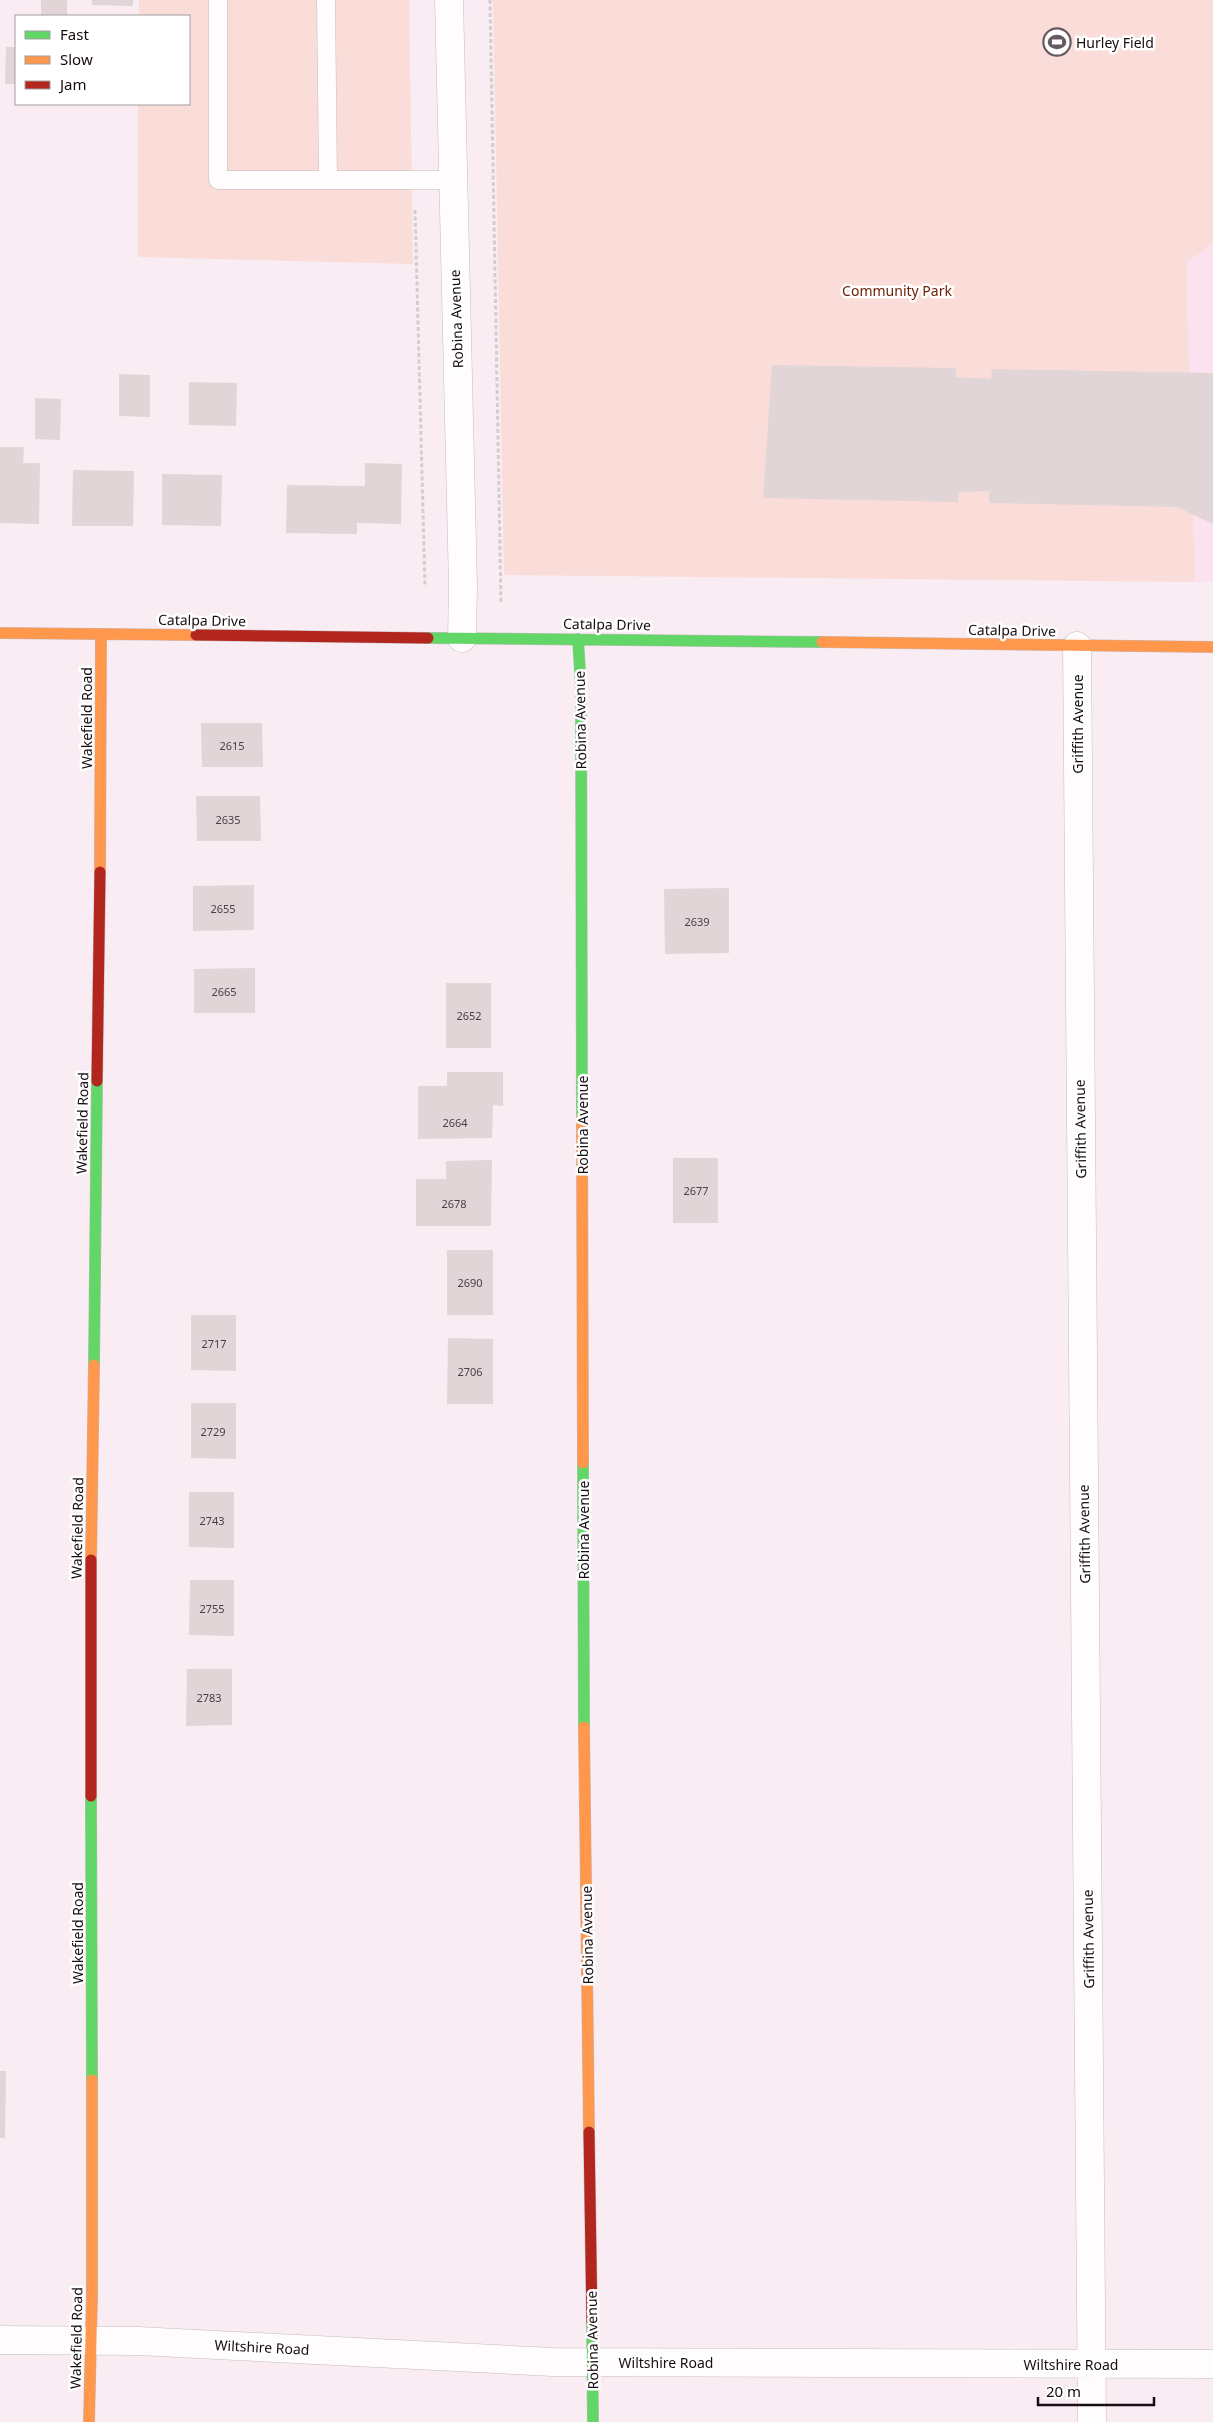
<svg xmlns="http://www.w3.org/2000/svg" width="1213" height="2422" viewBox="0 0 1213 2422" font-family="'Noto Sans',sans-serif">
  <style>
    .built { fill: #fce2ee }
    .green { fill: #faddd9 }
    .building { fill: #e1d5d8 }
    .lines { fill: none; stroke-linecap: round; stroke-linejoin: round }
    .lane-casing { stroke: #c7bcc1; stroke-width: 19 }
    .street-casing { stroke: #c7bcc1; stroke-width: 29 }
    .fast-casing { stroke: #c7bcc1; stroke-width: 12 }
    .slow-casing { stroke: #c7bcc1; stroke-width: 12 }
    .jam-casing { stroke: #c7bcc1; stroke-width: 12 }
    .path { stroke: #d2ced0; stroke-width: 3; stroke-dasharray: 4 2.5; stroke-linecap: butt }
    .lane { stroke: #fefcfd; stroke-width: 18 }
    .street { stroke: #fefcfd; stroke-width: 28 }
    .fast { stroke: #63d668; stroke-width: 11 }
    .slow { stroke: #ff974d; stroke-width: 11 }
    .jam { stroke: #b3261e; stroke-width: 11 }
    .labels { text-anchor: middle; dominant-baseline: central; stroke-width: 5; stroke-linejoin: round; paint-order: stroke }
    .number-label { font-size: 11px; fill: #493e43 }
    .poi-label { font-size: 14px; fill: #160c11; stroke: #fff; text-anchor: start }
    .park-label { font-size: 14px; fill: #6f210a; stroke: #fff }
    .street-label { font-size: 14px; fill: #160c11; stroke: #fff }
  </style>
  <rect width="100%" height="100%" fill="#f9ecf2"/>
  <!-- built -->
  <path class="built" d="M1185 230H1213V582H1195Z"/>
  <!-- green -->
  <path class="green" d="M139 0H409L413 264 138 257V104H189V16H139Z
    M493 0H1213V243L1199 254 1186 261 1195 582 504 575Z"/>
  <!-- building -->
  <path class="building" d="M41 0H67V16H41Z
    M92 0H133V6L92 5Z
    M6 47H16V84H5Z
    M772 365 956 368V377L991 379 992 369 1213 373V524L1177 507 989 503V491L959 492 958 502 763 498Z
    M119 374 150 375V417L119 416Z
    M189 382 237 383 236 426 189 425Z
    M35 398 61 399 60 440 35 439Z
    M0 447H24L23 463H40L39 524 0 523Z
    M365 463 402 464 401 524 357 523V534L286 533 287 485 365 486Z
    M73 470 134 471 133 526H72Z
    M162 474 222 475 221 526 162 525Z
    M201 723H262L263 767H202Z
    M196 796H260L261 841H197Z
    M254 885V930L193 931V886Z
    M729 888V953L665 954 664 889Z
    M255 968V1013H194V969Z
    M446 983H491V1048H446Z
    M447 1072H503V1106L493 1105 492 1138 418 1139V1086H447Z
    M673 1158H718V1223H673Z
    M492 1160 491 1226H416V1179H446V1161Z
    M447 1250H493V1315H447Z
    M191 1315H236V1371L191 1370Z
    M448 1338 493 1339V1404H447Z
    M191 1403H236V1459L191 1458Z
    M189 1492H234V1548L189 1547Z
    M190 1580H234V1636L189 1635Z
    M187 1669H232V1725L186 1726Z
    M0 2071H6L5 2138H0Z"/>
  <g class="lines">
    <!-- lane casing -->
    <g class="lane-casing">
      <path id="lane" d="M218 0V180H453
        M326 0 328 180"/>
    </g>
    <!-- street casing -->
    <g class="street-casing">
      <path id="street" d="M449 0 463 586 462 638
        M1077 646 1092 2422
        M0 2340 138 2341 553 2362 1213 2364"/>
    </g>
    <!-- fast casing -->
    <g class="fast-casing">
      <path id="fast" d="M428 638 822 642
        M578 639 581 688 582 1118
        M94 1365 97 1081
        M583 1463 584 1727
        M91 1796 92 2080
        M592 2322 593 2422"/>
    </g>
    <!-- slow casing -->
    <g class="slow-casing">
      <path id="slow" d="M0 633 196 635
        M822 642 1213 647
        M100 872 101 634
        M582 1118 583 1463
        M91 1560 94 1365
        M584 1727 589 2132
        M89 2422 92 2295V2080"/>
    </g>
    <!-- jam casing -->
    <g class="jam-casing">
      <path id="jam" d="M196 635 428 638
        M97 1081 100 872
        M91 1796V1560
        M589 2132 592 2322"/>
    </g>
    <!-- path -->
    <path class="path" d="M490 0 501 604
      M415 210 425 587"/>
    <!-- lane -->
    <use href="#lane" class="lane"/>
    <!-- street -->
    <use href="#street" class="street"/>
    <!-- fast -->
    <use href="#fast" class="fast"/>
    <!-- slow -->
    <use href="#slow" class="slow"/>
    <!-- jam -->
    <use href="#jam" class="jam"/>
  </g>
  <!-- icons -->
  <defs>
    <g id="stadium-ring" transform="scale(1.4375)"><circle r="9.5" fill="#fff" stroke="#655a60" stroke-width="1.5"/><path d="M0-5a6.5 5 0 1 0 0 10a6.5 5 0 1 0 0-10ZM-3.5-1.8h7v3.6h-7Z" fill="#655a60"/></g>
  </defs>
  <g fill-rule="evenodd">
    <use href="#stadium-ring" x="1057" y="42"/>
  </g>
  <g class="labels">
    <!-- number labels -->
    <g class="number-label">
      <text x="232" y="745">2615</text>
      <text x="228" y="819">2635</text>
      <text x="223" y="908">2655</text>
      <text x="697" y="921">2639</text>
      <text x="224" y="991">2665</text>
      <text x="469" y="1015">2652</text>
      <text x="455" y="1122">2664</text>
      <text x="696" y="1190">2677</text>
      <text x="454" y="1203">2678</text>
      <text x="470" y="1282">2690</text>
      <text x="214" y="1343">2717</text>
      <text x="470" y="1371">2706</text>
      <text x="213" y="1431">2729</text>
      <text x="212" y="1520">2743</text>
      <text x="212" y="1608">2755</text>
      <text x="209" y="1697">2783</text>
    </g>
    <!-- poi labels -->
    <g class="poi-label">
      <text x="1076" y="42">Hurley Field</text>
    </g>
    <!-- park labels -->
    <g class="park-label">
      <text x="897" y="290">Community Park</text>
    </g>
    <!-- street labels -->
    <g class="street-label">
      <text transform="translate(456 319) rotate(-92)">Robina Avenue</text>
      <text transform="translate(202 620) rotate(1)">Catalpa Drive</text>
      <text transform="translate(607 624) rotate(1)">Catalpa Drive</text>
      <text transform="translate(1012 630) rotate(1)">Catalpa Drive</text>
      <text transform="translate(86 718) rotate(-90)">Wakefield Road</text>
      <text transform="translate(580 720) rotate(-91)">Robina Avenue</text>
      <text transform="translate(1077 724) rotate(-90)">Griffith Avenue</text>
      <text transform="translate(82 1123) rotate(-89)">Wakefield Road</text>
      <text transform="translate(582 1125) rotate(-90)">Robina Avenue</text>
      <text transform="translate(1080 1129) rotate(-91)">Griffith Avenue</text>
      <text transform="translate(77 1528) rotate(-89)">Wakefield Road</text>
      <text transform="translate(583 1530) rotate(-90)">Robina Avenue</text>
      <text transform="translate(1084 1534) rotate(-91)">Griffith Avenue</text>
      <text transform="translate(77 1933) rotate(-90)">Wakefield Road</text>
      <text transform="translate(587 1935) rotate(-91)">Robina Avenue</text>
      <text transform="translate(1088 1939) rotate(-91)">Griffith Avenue</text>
      <text transform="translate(76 2338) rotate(-89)">Wakefield Road</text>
      <text transform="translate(592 2340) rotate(-91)">Robina Avenue</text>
      <text transform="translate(262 2347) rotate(3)">Wiltshire Road</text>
      <text x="666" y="2362">Wiltshire Road</text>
      <text x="1071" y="2364">Wiltshire Road</text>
    </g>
  </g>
  <!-- legend -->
  <rect x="15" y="15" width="175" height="90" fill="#ffffff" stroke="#a29ea0"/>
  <rect x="25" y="31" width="25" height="8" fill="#63d668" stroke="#a29ea0"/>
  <text x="60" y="40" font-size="15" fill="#160c11">Fast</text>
  <rect x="25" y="56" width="25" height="8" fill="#ff974d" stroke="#a29ea0"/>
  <text x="60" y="65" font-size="15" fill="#160c11">Slow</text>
  <rect x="25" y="81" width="25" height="8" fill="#b3261e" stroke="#a29ea0"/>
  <text x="60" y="90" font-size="15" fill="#160c11">Jam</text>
  <!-- scale -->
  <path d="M1038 2397v8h116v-8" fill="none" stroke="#160c11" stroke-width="2.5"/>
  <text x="1046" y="2397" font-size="15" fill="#160c11" stroke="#ffffff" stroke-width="4" paint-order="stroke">20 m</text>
</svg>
